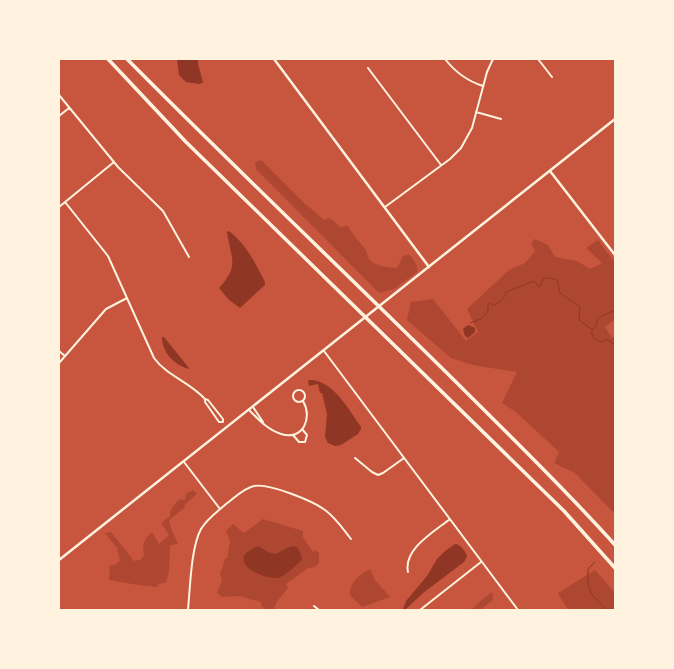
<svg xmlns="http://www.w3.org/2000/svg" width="674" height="669" viewBox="0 0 674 669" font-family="'Source Sans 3',sans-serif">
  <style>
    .green { fill: #ae4732 }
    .water { fill: #8f3625 }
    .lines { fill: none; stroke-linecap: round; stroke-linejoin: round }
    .stream { stroke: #8f3625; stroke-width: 1 }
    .minor { stroke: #fff3e0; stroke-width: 2 }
    .tertiary { stroke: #fff3e0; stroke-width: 2.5 }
    .motorway { stroke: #fff3e0; stroke-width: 3.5 }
  </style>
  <rect width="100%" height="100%" fill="#c8553d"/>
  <!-- green -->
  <path class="green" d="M261 160 302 201 324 220 330 218 340 227 348 226C352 234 359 241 365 249 368 252 367 257 370 260 375 266 390 268 397 268L403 256 409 254C414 260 418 264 417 272L394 289 379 293 256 169 255 162Z
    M535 239 548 245 555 257 577 261 590 269 602 263 586 248 598 240 615 263V319L605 327 612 338 615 336V514L575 473 554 463 559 452 516 412 502 403 517 372 473 365 451 358 407 320 411 302 433 299 466 341 478 332 467 309 509 270 525 263 535 251 531 243Z
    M193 490 197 494 184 505 185 507 184 508 169 520 171 528 178 544 170 545 169 572 166 582 159 584 157 587 138 585 109 580 110 565H115L120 561 117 548 105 533 111 532 134 561 140 560 144 555C142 545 144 539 152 532L159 544 169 535 161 523 170 516C170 509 175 503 180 499L185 500 186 494Z
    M263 519 303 531V537L313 552 315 550 319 553V563L315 567 308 568 286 584 288 588 278 600 274 608 275 610H265L261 605V602L239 596 222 597 217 593 222 580 220 573C223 568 223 564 225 559H227L230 541 226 531 233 524 244 533Z
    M370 569 375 580 390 597 362 607 350 595C349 583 360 574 370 569Z
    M595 570 615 593V610H568L558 593Z
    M492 592 493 600 480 610H471L484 598Z"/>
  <!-- water -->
  <path class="water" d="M177 59H198V64L203 82 200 84 186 82 179 75Z
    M229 231C246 244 256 264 265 282V285L240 308 228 299 219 288C240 265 231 259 227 232Z
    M468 325 475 328V332L468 338 465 336 463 329Z
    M162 337H164L189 368 188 369C174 364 162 353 162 337Z
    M308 380C332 378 349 410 361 427V429L358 434 341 445 335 446 328 443 325 437 327 414 322 393H320L318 384 309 386Z
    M455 544C461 544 464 551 467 555L466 559 464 562 423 593 405 610 403 609 406 601 427 576 437 559 445 551Z
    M258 546 270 553 276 554 289 547 294 546 298 548 302 558 301 561C295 566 288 573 281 577 273 581 249 572 245 564 244 562 244 559 243 557L247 552Z"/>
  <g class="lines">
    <!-- stream -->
    <path class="stream" d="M615 310 598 318 596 326 591 332 594 338 601 342 607 339 615 345
      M470 323 481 319 488 311V305L490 303 493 306C499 302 505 299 506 292L534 281 539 287 544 278H550L557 280 560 293 580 307 579 320 593 330
      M615 374V378
      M595 562 588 569C587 592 591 595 607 610"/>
    <!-- minor -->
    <path class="minor" d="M445 59C456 73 467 81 483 86
      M538 59 552 77
      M368 68 441 165
      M59 95 118 167 163 211 189 257
      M476 112 501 119
      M59 116 69 108
      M65 202 108 256 154 358C167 376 190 382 205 399L208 400 223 419V422H219L205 402V399
      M59 207 114 162
      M385 207 450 159 461 148 472 128 487 72 493 59
      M59 351 65 356
      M324 351 518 610
      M59 363 106 309 127 298
      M293 396a6 6 0 1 1 12 0a6 6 0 1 1-12 0Z
      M253 407 263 422
      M249 410C258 419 268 430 281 434 303 441 313 418 303 401
      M293 435 299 442H305L307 435 302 429
      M355 458 372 472 378 475 383 473 404 458
      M184 462 220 509
      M408 572C403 549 435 531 450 519
      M314 606 319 610
      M188 610C190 589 191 547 201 529 207 519 217 512 226 504 234 498 244 488 254 486 269 483 313 501 325 510 336 518 343 529 351 539
      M420 610 481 562"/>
    <!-- tertiary -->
    <path class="tertiary" d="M274 59 429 267
      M550 171 615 255
      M59 560 615 119"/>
    <!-- motorway -->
    <path class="motorway" d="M108 59 186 142 564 511 615 568
      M127 59C236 169 348 275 458 384 511 437 565 489 615 545"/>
  </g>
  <!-- border -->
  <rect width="674" height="669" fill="none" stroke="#fff3e0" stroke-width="120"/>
</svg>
